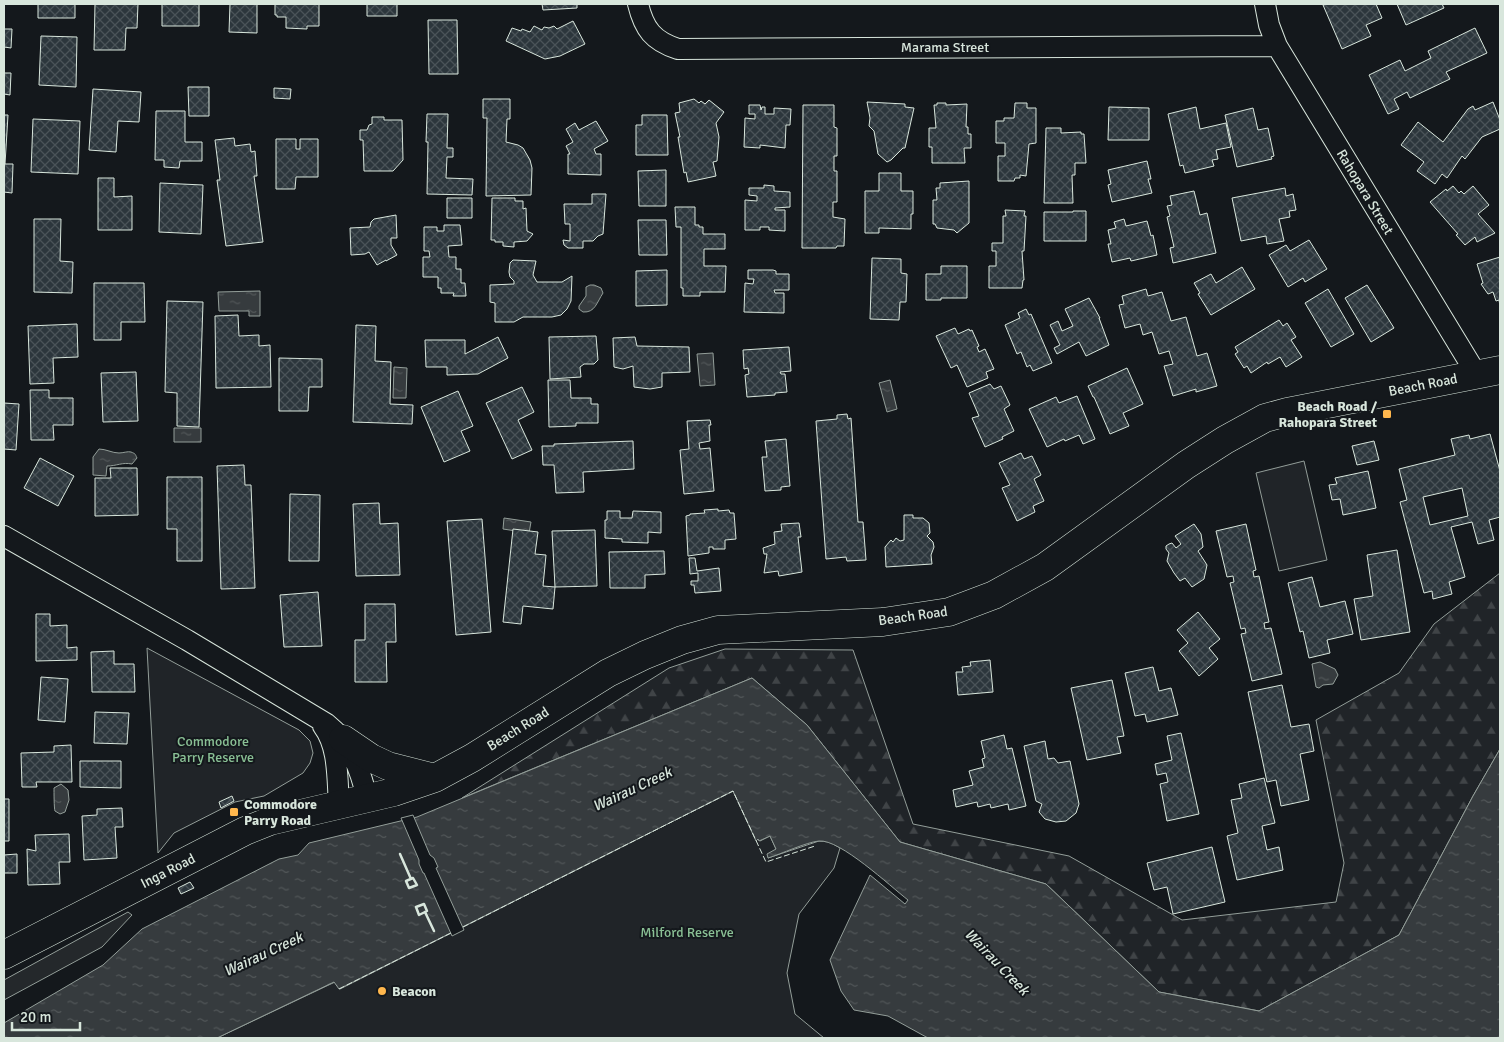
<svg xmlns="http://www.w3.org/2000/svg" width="1504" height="1042" viewBox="0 0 1504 1042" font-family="Signika,sans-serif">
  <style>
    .forest { fill: url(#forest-firs); stroke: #939e99 }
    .green { fill: #202428; stroke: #939e99 }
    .parking { fill: #24282b; stroke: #939e99 }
    .water { fill: url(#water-ripples); stroke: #939e99 }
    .pier { fill: #14181c; stroke: #939e99 }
    .building { fill: url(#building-cross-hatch); stroke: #d8e6dc; fill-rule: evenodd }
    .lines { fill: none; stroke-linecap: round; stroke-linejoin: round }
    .minor-casing { stroke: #d8e6dc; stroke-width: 22 }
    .secondary-casing { stroke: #d8e6dc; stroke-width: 29 }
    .minor { stroke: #14181c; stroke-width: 20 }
    .secondary { stroke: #14181c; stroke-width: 28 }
    .fence { stroke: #d8e6dc; stroke-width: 1; stroke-dasharray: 6 2.5; stroke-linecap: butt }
    .wall { stroke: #d8e6dc; stroke-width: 2.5 }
    .poi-dot { fill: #ffb74d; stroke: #14181c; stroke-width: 2 }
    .labels { text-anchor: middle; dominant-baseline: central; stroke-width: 4; stroke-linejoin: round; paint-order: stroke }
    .street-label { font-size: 14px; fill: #d8e6dc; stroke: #14181c }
    .poi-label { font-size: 14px; font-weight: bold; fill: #d8e6dc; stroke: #14181c; text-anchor: start }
    .park-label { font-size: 14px; fill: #8ac095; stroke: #14181c }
    .water-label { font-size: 15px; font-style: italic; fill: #d8e6dc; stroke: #14181c }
  </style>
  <defs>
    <pattern id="forest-firs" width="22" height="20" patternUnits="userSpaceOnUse" patternTransform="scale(1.25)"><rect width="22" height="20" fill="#202428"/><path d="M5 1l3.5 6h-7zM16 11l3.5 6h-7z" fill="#404447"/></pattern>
    <pattern id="water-ripples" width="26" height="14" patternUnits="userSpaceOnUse" patternTransform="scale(1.25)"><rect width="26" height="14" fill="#363b3e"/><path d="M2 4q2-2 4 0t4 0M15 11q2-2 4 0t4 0" fill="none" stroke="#525759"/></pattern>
    <pattern id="building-cross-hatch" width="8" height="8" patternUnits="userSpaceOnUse" patternTransform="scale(1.25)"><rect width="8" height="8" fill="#2c363c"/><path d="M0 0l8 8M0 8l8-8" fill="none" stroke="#4a5358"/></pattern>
  </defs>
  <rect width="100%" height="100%" fill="#14181c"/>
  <!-- forest -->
  <path class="forest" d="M1500 573V749L1473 796 1399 935 1259 1011 1159 992 1046 884 900 842 807 725 752 678 462 798 669 668 725 649 853 650 913 824 1069 856 1182 920 1336 902 1344 863 1316 720 1399 673 1434 624Z"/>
  <!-- green -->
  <path class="green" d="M1304 461 1327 560 1279 571 1256 473Z
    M147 648 299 730 310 741 313 753 310 763 303 773 264 796 235 802 174 833 158 853Z
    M733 791 756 840 759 839 760 841 770 836 776 849 768 858 819 841 830 842 840 848 834 868 799 914 787 973 795 1014 824 1038H217L335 982 340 989Z"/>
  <!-- parking -->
  <path class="parking" d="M128 912 132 915 102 947 4 1000V980Z"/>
  <!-- water -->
  <path class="water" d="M590 285H594L601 288 603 293C597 302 595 313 583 312L579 309V306L586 296V287Z
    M260 291V316H249V311H219L218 292Z
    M713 353 715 385 700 386 697 354Z
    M394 367 407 368 406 398H393Z
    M890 380 897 409 887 412 879 383Z
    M174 428H201V442H174Z
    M99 449C106 449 112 453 119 453 123 453 128 451 131 452 136 454 135 454 137 458L132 464C122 462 117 466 107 466L106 476 93 475V457Z
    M504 518 531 522 529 533 503 529Z
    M1320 662 1335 669 1338 675 1333 684 1323 685 1319 688 1316 687 1312 664Z
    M752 678 807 725 900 842 1046 884 1159 992 1259 1011 1399 935 1473 796 1500 749V1038H928L888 1016 854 1010 841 991 830 960 870 875 905 904 908 900C890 886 840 839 819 841 807 842 781 854 768 858L767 854 776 849 770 836 759 841 758 839 756 841 733 791 339 989 334 982 217 1038H4V1023L103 965 142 929 279 859 298 855 309 843 417 817Z
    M61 784 68 790 69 800 65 812 60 814 55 811C54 809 54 791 54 788Z"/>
  <!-- pier -->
  <path class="pier" d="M413 815 430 855 434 858 438 867 436 868 464 930 452 936 424 873H423L419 864V860L401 818Z"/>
  <!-- building -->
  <path class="building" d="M38 4H75V18H38Z
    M95 4H138L137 28H126L125 50H94Z
    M162 4H199V26H162Z
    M230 4H257V33L229 32Z
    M275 4H319V26H307V29L286 28V17H277V15H275Z
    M367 4H397V16H367Z
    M542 4H577V8L543 10Z
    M1327 4H1376L1382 18 1366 25 1371 36 1342 49 1323 5Z
    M1397 4H1442L1444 8 1406 25Z
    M428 20H457L458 74H429Z
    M573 21 585 44 560 56 545 59 506 41 512 28 521 31 522 29 530 32 534 26 542 30 544 27 549 28 554 26 557 29Z
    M1475 28 1487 53 1446 72 1450 79 1410 98 1407 92 1394 99 1399 109 1388 114 1369 75 1400 60 1405 71 1431 58 1428 51Z
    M4 29H12L11 48 4 47Z
    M41 36 77 37 76 87 39 85Z
    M4 73H11L10 95 4 94Z
    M188 87H209V116H189Z
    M274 88 291 89 290 99 274 98Z
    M93 89 141 92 139 122 118 121 116 152 89 150Z
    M483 99H510V119H507L506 142 518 145 523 148 530 160 532 168 531 195 486 196 487 118H483Z
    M694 99 699 103 701 101 705 104 709 100 724 112 716 123 719 137 717 161 713 162 716 176 688 182 686 172 684 173 678 137H680L675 113 680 112 679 103Z
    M867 102 905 104V107L914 108 905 148H903L891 160 887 162 878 154 874 131 869 126 870 118Z
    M1493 102 1500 120V129L1482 137 1465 159 1462 156 1447 178 1442 174 1435 184 1417 171 1424 162 1401 145 1418 122 1443 142 1468 109 1473 106 1475 110Z
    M937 103H946V105L967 104 966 127H968V134H971V148H964L965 163H932V147H929V128H936L934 105H937Z
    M1015 103H1027V108H1036V143L1029 144 1026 176 1020 175V178H1015L1014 181H998V156H1005V143H996V121H1004V118H1014Z
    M749 105H760L761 110 762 107H765V114H774V108L791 109 790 125H786L785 148 760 145V148L744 147 745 118 755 119V114H749Z
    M803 105H834V127L837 128V156H834V171H837V202H833V217L845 219 844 246H837L836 248H802Z
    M1109 107 1149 108V140H1108Z
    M1196 107 1200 129 1226 123 1231 147 1216 150 1218 159 1212 160 1214 166 1185 173 1183 165 1180 166 1168 114Z
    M1253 108 1258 130 1268 128 1274 156 1271 157 1272 159 1237 167 1225 115Z
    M156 111H185V142H202V161H180L179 168 164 167V160H155Z
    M427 114H448L447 148H453V157H447L446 178 473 179 472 195 427 194 428 142H426Z
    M4 115H8L5 164H13L12 193 4 192Z
    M642 115H667L668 155H636V125H642Z
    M372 117H384V120H402L403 160 393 171H364L363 140H360V130H367L369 125 372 124Z
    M33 119 80 121 78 174 31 172Z
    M596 121 608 141 594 149 596 154H601V175L568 174V154H570L566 146 573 142 566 129 575 123 579 130Z
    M1046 128H1061V133L1081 132V134H1084L1086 163H1075V175H1072L1073 203H1044Z
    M234 138 235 146 250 144 251 152 255 151 257 176H254L263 242 226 246 217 180H220L215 140Z
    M276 139H296V149H300V139H318V177H296L295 189H276Z
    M1147 161 1151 179H1148L1152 193 1112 202 1108 185 1111 184 1108 170Z
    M666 170V206H639L638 171Z
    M879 173H901V191H913V214H911V229L879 228V233H865V191H879Z
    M98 178H114V197L132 196V230H98Z
    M969 181V223L957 233 954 230 937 228 935 224H933V200H937L936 188H940V183Z
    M160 183 203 185 201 234 159 232Z
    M764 185 774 186V191L790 192V207L775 208V210H785V231L769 230V227H760V230H745V200L757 201V196L749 195V188H764Z
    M1453 186 1459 193 1461 191 1464 194 1473 186 1489 205 1478 214 1495 233 1477 242 1475 237 1465 245 1456 235 1458 234 1430 202 1446 189 1447 191Z
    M1285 188 1286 196 1293 194 1296 210 1289 211 1290 217 1279 219 1284 241 1267 244 1266 236 1241 241 1232 198Z
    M1194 191 1200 215 1207 213 1216 253 1173 263 1170 248 1174 247 1167 217 1170 216 1167 206 1172 205 1170 196Z
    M592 194H606L603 234 598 236 593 241H583V248H568L564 245 563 240 570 241V224H565L564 204H592Z
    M447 198H472V218H447Z
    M492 198H515V201H523V209L526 208 527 231 533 234 527 241 514 242V247L503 246V242H495V240H491Z
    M675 207H695V225H699V227H703V234H725V249H704V266H726L725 292H700V296H683V288H681V227H676Z
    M1005 210 1025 211 1024 216H1026L1024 251H1022L1024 280H1023L1022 288H989V266H996V251H992V243H1003V216H1006Z
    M1073 211H1086V241H1044V212H1073Z
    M396 215 397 238H391V245L397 255 386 261V260L377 265 369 252 365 254 351 255 350 228 370 227 371 222 374 219Z
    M34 219H61L60 261 73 262 72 293 34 292Z
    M1124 219 1126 226 1147 221 1151 236 1153 235 1157 255 1131 261 1130 258 1112 262 1108 244H1111L1108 230 1116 228 1114 222Z
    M638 220H666L667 255H639Z
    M444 225H460L462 245 448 246 449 257H456V269H461V283H465L466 296H453L454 293H441V288H438V277H423V257H430L429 251H424V227H437V231H444Z
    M1309 240 1327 269 1305 282 1303 278 1288 287 1269 255 1286 245 1290 251Z
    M1500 257V306L1499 300 1496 301 1493 292 1488 294 1481 284 1483 283 1477 264Z
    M872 258 901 259V273L907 274 906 302H900L899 320 870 319Z
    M513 260 536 261 533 275 537 282H562L572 276 571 301 567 309 561 315 552 317H523L514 322H495V303L490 302V285L514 284V281L510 277 509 272 510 263Z
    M941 266H967V298H941V300H926V274H941Z
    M1242 267 1255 289 1211 315 1198 294 1200 293 1194 283 1211 274 1216 283Z
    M667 270V305L636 306V271Z
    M748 270H773L776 271V274H789V290H774L775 293H784V313L744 312 745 283 753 284 754 279H748Z
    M94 283H144L145 322H121V340H94Z
    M1367 285 1394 328 1371 342 1345 298Z
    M1146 289 1148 296 1162 292 1171 321 1186 317 1197 356 1207 353 1217 386 1196 392V389L1173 396 1164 366 1173 364 1169 351 1159 354 1152 332 1143 335 1140 324 1125 328 1119 305 1124 304 1122 296Z
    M1328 289 1354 334 1331 347 1305 303Z
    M1089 298 1100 318H1099L1109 345 1086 356 1079 342 1057 354 1054 348 1060 345 1050 325 1058 321 1062 331 1073 326 1065 309Z
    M167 301 203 302 199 427 177 426V393L165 392Z
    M1026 309 1029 315 1031 314 1052 363 1033 371 1030 365 1027 367 1021 352 1017 354 1005 325 1020 318 1018 313Z
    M238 315 239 336 259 335V346L270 345 271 387 216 388 215 316Z
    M1279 320 1283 326 1287 323 1296 337 1291 340 1302 357 1286 367 1280 357 1268 364 1267 362 1251 373 1247 366 1244 368 1235 354 1238 352 1235 347Z
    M77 324 78 357 53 358 54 383 30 384 28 326Z
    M356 325 376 326 375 361 391 362 390 404 413 405 412 424 353 422Z
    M955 328 958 334 969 329 970 331 972 330 979 346 977 347 979 352 985 349 994 369 986 372 988 378 967 387 957 365 951 368 936 336Z
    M596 336 598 360 594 364H584L580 367 581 377 550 379 549 337Z
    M498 337 508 358 478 374 447 375V367H426L425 340H465V354Z
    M635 337 637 346 689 347 690 372 662 373V387L650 389 634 387 633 366 623 369 614 367 613 338Z
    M789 347 791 371 780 372 781 374H785L787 392 775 393V395L747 397 745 375 749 374 748 368 744 369 743 350Z
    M279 358 322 359V387H309L308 411H279Z
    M1127 368 1143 404 1123 413 1129 426 1110 434 1094 397H1093L1088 386Z
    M136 372 138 421 103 422 101 373Z
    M548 380H570L571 398H591V404H598V423H576V426L549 427Z
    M990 384 994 389 1001 386 1010 405 1004 409 1014 431 1002 437 1003 439 985 447 972 418 979 416 969 393Z
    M522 387 534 412 518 420 532 450 512 459 486 403Z
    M30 390H49V398H73V425H53L54 440H31Z
    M458 391 473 426 461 431 470 451 444 462 421 407Z
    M1077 396 1095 439 1083 444 1079 435 1065 441 1064 439 1047 447 1029 409 1056 397 1059 403Z
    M4 403 19 404 16 450 4 449Z
    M847 414 848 419 851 418 858 522H863L866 560 847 561 846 557 826 559 816 421 837 419V415Z
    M710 420 711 425H709L710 441 699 443 700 449 710 448 714 491 684 494 680 450 689 449 687 421Z
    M1490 434 1500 471V517L1489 520 1494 540 1478 544 1472 522 1451 527 1465 577 1449 582 1452 594 1433 599 1432 591 1424 593 1400 502 1407 500 1399 469 1455 455 1451 439 1469 435 1470 439ZM1462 488 1468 516 1430 525 1423 497Z
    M786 439 790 486 781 487V490L765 491 762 457H767L765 441Z
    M633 441 634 469 583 472 584 492 556 493 554 465H543L542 446H554V444Z
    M1374 441 1379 460 1357 465 1352 446Z
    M1021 453 1024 459 1032 456 1041 475 1034 479 1044 501 1033 506 1035 512 1017 521 1002 488 1010 485 999 463Z
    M40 458 74 476 58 506 24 488Z
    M244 465 245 485H251L255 588 221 589 217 466Z
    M110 468H137L138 515 95 516V478H111Z
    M1368 471 1376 508 1343 515 1340 499 1332 500 1329 485 1337 484 1335 478Z
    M167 477H202V561H177V529H167Z
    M290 494 320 495 319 561H289Z
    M379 503 380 524 398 523 400 575 356 576 353 504Z
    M718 509V511L729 510 730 513H734L736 539 725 540V549H713V547H709V553L688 556 686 516 690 515V514L705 513 704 510Z
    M607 511H620V518H632L633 511 661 512V533L648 532V543L622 542V539L605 538V520H607Z
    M904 515H913V518H923L929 523 930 533 927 536 933 542 934 547 931 555 932 564 886 567 885 547 891 540 893 542 896 538 900 541 904 540Z
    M482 519 491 632 456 635 447 521Z
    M799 523 801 537H798L802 572 779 576 778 571 764 573 767 554H764L763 548 775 544 774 532 782 531 781 524Z
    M1194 524 1201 534 1203 547 1198 551 1207 565 1204 579 1192 587 1185 578 1180 581 1174 573 1167 561 1169 553 1166 549V546L1169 544 1172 543 1176 548 1181 544 1175 536Z
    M1246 524 1256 570 1253 571 1254 577 1259 576 1269 622 1264 623 1265 629 1271 628 1282 674 1252 681 1241 634 1246 633 1245 628 1241 629 1230 583 1234 582 1233 576 1227 577 1216 531Z
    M513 529 538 532 535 554 546 555 543 586 555 587 553 609 523 606 521 624 503 622Z
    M595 530 597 586 555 587 552 531Z
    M1397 550 1410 632 1361 640 1354 599 1373 596 1367 555Z
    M664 551 665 574 645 575V588H610L609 552Z
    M689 558H695L697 571 719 568 721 591 695 593 694 585H691V581H698V573L690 574Z
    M1312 577 1320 607 1345 601 1353 634 1327 640 1330 653 1309 658 1303 631 1300 632 1288 583Z
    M318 592 322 646 284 647 280 595Z
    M365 604H395L396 642H386L387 682H355V640H365Z
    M1198 612 1220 639 1209 648 1218 659 1199 676 1179 651 1188 643 1177 630Z
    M36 614H50V626L67 625V648L77 647V660L36 661Z
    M114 651V664H134L135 692H92L91 652Z
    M990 660 993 692 958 695 956 672H963L962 667 971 666 970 662Z
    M1153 667 1159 691 1171 688 1178 715 1147 722 1145 714 1135 716 1125 673Z
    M41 677 68 679 65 722 38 720Z
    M1112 680 1124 736 1117 737 1121 753 1087 760 1071 688Z
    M1282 685 1291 727 1309 724 1314 751 1300 754 1309 800 1281 806 1276 780 1267 782 1248 692Z
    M95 712 129 713 127 744 94 743Z
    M1181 733 1199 814 1167 821 1160 784 1168 782 1166 773 1157 775 1155 764 1172 760 1167 736Z
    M1004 735 1007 749 1012 748 1026 806 1009 810 1008 804 991 808 990 804 978 807 977 802 956 807 953 790 973 785 969 771 984 767 982 759 985 758 981 741Z
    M1045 741 1048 759 1054 758 1058 763 1070 761 1079 804 1076 813 1066 821 1056 822 1045 819 1039 812 1042 804 1036 801 1024 746Z
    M71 745 72 782H36L37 787H22L21 753 54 752V746Z
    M80 761H121V788L80 787Z
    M1264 778 1275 823 1262 826 1267 850 1279 847 1283 870 1237 880 1227 836 1238 833 1231 800 1242 798 1239 784Z
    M232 796 234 801 221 808 219 802Z
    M4 799H9V841H4Z
    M122 808 123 827H115L117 858 84 860 82 816 97 815V809Z
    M69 834 70 862H59L60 884 28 885 27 849 36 851 35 835Z
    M1212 847 1225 902 1173 914 1167 887 1154 890 1147 863Z
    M17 854V873H4V855Z
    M190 882 194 888 181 894 178 888Z"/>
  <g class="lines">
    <!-- minor casing -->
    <g class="minor-casing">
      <path id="minor" d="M638 4C644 29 653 41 678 49L1277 46
        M1265 4 1269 25 1277 46 1477 375
        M4 536 187 640 327 724C351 743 360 769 367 798
        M323 726C339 747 337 779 339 804"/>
    </g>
    <!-- secondary casing -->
    <g class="secondary-casing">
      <path id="secondary" d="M343 739 371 758 388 766 435 778
        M4 955 245 831 270 821 394 792 435 778 472 758 608 673 645 655 682 640 718 630 883 622 949 612 994 595 1045 567 1186 465 1225 440 1265 418 1287 412 1500 370"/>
    </g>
    <!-- minor -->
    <use href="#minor" class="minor"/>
    <!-- secondary -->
    <use href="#secondary" class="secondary"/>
    <!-- fence -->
    <path class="fence" d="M463 927 733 791 766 862 815 846
      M339 989 451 933"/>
    <!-- wall -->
    <path class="wall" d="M400 854 411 879
      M413 878 417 885 409 888 406 881Z
      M424 904 427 911 419 915 416 907Z
      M425 912 434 931"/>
  </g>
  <!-- markers -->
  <g class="poi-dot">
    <rect x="1382" y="409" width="10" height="10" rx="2.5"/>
    <rect x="229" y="807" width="10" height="10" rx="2.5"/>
    <circle cx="382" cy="991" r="5"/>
  </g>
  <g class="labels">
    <!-- street labels -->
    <g class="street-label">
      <text x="945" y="47">Marama Street</text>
      <text transform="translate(1365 192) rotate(59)">Rahopara Street</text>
      <text transform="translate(1423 385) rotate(-11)">Beach Road</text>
      <text transform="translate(913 616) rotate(-8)">Beach Road</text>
      <text transform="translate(518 729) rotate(-32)">Beach Road</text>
      <text transform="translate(168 871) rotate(-27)">Inga Road</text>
    </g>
    <!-- poi labels -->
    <g class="poi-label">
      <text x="1377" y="406" text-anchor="end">Beach Road /<tspan x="1377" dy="16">Rahopara Street</tspan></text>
      <text x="244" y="804">Commodore<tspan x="244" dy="16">Parry Road</tspan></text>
      <text x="392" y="991">Beacon</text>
    </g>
    <!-- park labels -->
    <g class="park-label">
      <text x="213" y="741">Commodore<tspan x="213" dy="16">Parry Reserve</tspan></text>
      <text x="687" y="932">Milford Reserve</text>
    </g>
    <!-- water labels -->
    <g class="water-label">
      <text transform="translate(632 789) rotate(-25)">Wairau Creek</text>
      <text transform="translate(263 954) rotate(-25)">Wairau Creek</text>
      <text transform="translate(997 962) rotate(46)">Wairau Creek</text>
    </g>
  </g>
  <!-- border -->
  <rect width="1504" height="1042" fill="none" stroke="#d8e6dc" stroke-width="10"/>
  <!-- scale -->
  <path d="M12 1022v8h68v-8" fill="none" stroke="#d8e6dc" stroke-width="2.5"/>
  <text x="20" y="1022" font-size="15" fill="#d8e6dc" stroke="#14181c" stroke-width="4" paint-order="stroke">20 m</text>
</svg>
